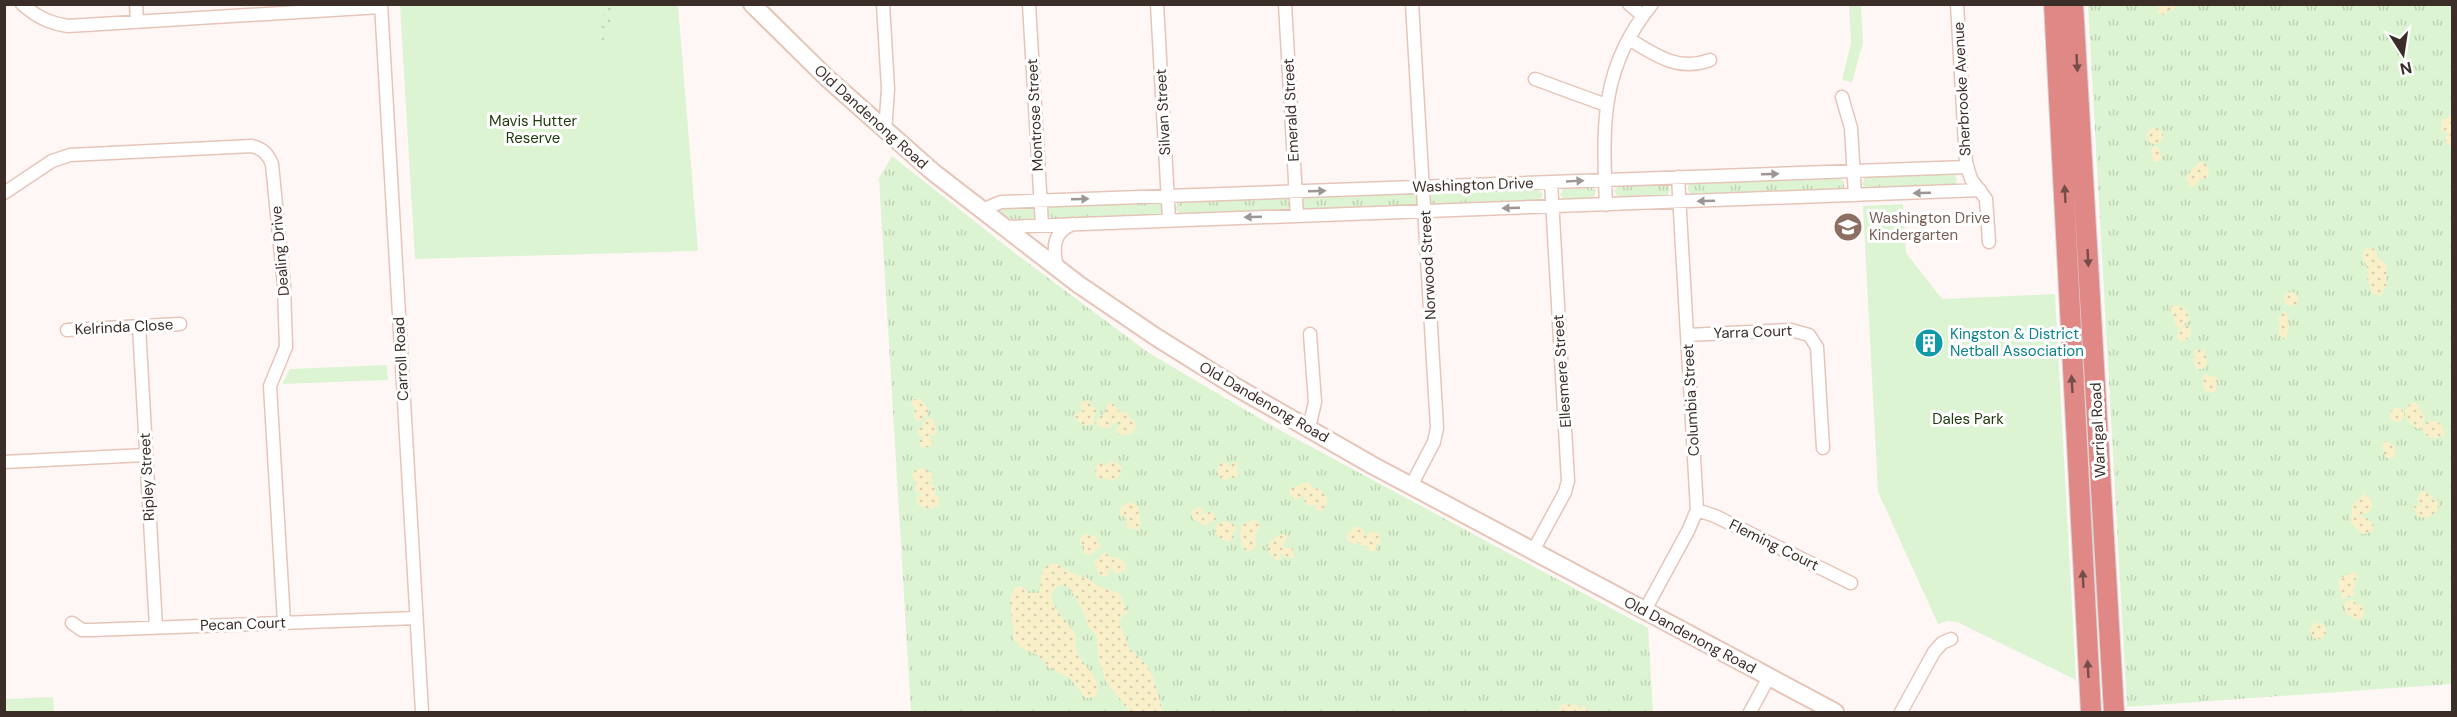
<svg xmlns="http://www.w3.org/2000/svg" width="2457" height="717" viewBox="0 0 2457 717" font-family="'DM Sans',sans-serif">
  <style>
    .grass { fill: url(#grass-tufts) }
    .sand { fill: url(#sand-dots) }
    .park { fill: #ddf4d2 }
    .garden { fill: url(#garden-dots) }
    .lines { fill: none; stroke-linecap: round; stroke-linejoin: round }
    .minor-casing { stroke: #e6c5b8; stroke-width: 15 }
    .secondary-casing { stroke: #e6c5b8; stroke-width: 20 }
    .trunk-casing { stroke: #d8d5d4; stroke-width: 22 }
    .minor { stroke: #fff; stroke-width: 12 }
    .secondary { stroke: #fff; stroke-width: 16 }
    .trunk { stroke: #e08886; stroke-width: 20 }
    .oneway { fill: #754e4a }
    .oneway2 { fill: #9d9694 }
    .labels { text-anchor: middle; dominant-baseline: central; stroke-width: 6; stroke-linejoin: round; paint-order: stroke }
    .street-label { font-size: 15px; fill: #3b2e29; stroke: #fff }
    .park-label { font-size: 15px; fill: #203c0e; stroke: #fff }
    .education-label { font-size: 15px; fill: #785e54; stroke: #fff; text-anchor: start }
    .culture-label { font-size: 15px; fill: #0d838f; stroke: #fff; text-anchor: start }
  </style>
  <defs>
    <pattern id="grass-tufts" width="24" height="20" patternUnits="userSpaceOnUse" patternTransform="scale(1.5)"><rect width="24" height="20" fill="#ddf4d2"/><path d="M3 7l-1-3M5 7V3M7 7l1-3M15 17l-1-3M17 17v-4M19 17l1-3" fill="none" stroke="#bfd2b4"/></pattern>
    <pattern id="sand-dots" width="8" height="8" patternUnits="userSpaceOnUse" patternTransform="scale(1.5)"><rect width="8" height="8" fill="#f9f0ca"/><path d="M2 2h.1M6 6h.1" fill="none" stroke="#d6ceae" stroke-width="1.8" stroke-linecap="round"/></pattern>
    <pattern id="garden-dots" width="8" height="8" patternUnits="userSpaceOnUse" patternTransform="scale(1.5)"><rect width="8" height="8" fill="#ddf4d2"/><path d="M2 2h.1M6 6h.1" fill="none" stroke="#bfd2b4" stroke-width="1.8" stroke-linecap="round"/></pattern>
  </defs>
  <rect width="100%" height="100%" fill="#fff7f5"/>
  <!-- grass -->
  <path class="grass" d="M2088 5H2452V684L2127 707Z
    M892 156 1016 254 1149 353 1278 429 1648 628 1653 712H911L879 178Z
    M1954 173 1957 179 1956 185 1865 189 1862 184 1865 177Z
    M1838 176 1844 182V187L1840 191 1694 197 1688 191V186L1693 182Z
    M1666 183 1670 189 1668 196 1619 199 1614 191 1619 185Z
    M1591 186 1596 191 1594 199 1565 201 1560 195 1564 187Z
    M1537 188 1543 194 1539 202 1434 206 1430 200 1431 194 1436 191Z
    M1413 192 1418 199 1414 207 1307 211 1302 207 1303 199 1306 196Z
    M1285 197 1291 204 1287 211 1182 216 1175 209 1179 201Z
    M1159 202 1163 206V211L1158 216 1054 220 1047 214 1050 206Z
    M1031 206 1036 211V217C1025 226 1009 220 1000 211V207Z"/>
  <!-- sand -->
  <path class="sand" d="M2158 5H2174L2175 8 2170 12 2167 9V14L2161 15 2158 12Z
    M2452 114V147L2446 143 2445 139 2448 133 2441 130 2442 119 2447 118Z
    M2147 136a8 8 0 1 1 16 0a8 8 0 1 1-16 0Z
    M2153 147 2158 146 2162 158 2157 162 2153 161 2151 151Z
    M2199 162 2207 164 2209 175 2206 179H2200L2194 187 2189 186 2186 177Z
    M2368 248 2375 249 2379 259 2387 266 2386 287 2380 296 2372 293 2367 278 2368 269 2362 256 2364 250Z
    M2284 299a7 7 0 1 1 14 0a7 7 0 1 1-14 0Z
    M2176 305 2186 310 2189 320 2178 330 2170 308Z
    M2285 311C2291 317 2290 334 2284 340L2278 333 2280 327 2278 318Z
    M2187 324 2191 329 2190 337 2182 342 2177 338 2178 332Z
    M2196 349 2205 351C2206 357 2210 363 2203 369H2197C2193 362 2193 356 2196 349Z
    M2206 374 2218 378 2215 392H2208L2204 390 2203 377Z
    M919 398 929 410 927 415 918 422 914 418 915 409 911 404 913 400Z
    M1089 400 1092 407H1095L1097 412 1094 416 1093 424 1085 426 1076 420 1075 416 1078 412 1084 411 1080 408 1081 402Z
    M1113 402 1114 406 1119 409 1118 413 1125 412 1129 414V419L1134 420 1136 427 1131 434 1120 435 1115 430 1119 425 1116 421 1109 428H1100L1095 423 1097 419 1105 413 1108 403Z
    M2416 403 2425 417 2422 427 2427 422C2436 419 2443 424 2445 432L2443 437 2430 438 2423 432 2422 428 2418 429C2408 422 2398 414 2411 403Z
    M2390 415a7 7 0 1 1 14 0a7 7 0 1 1-14 0Z
    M929 417 933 419 937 433 934 436 929 435 933 442 931 446 924 448 920 445 919 441 924 437 919 436 917 431 920 427H924L922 423Z
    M2386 441 2395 446 2396 453 2393 458H2387L2384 454 2382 444Z
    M1100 462 1106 466 1110 462H1116L1121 467V474L1115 480 1096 478 1095 467Z
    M1227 462 1229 467 1233 462 1237 463 1238 475 1234 479 1230 476 1229 479 1225 480 1219 477 1217 470 1220 463Z
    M921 468 931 472 933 480 930 483 935 486V494L939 498V505L932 509 919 506 916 500 917 496 922 495 915 491V484L917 482 914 480 912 475 915 470Z
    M1309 483 1312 487 1321 490C1328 496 1329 503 1323 511L1316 510 1315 504 1310 506 1305 503 1304 496 1296 500 1289 494 1290 489 1303 483Z
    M2423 491 2433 497 2430 501 2434 499 2438 501 2439 507C2435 515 2427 520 2418 516L2414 509 2415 505H2422L2417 501 2420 493Z
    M2364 494 2372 500V508L2367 513 2358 515 2367 518 2374 526 2372 532 2362 534 2351 523 2350 517 2353 514 2351 512 2354 503Z
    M1130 502 1137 505C1139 509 1140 517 1141 522L1138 530 1128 528 1125 523 1127 519 1120 514 1121 507Z
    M1197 507 1204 509 1201 515 1212 511 1217 519 1214 522 1210 520V523L1206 526 1193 519 1191 512Z
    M1252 520 1258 521 1260 526 1255 534 1256 546 1252 551H1246C1240 546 1239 534 1241 526Z
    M1225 521 1233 524 1237 528 1235 532H1231L1234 537 1229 542 1220 539 1215 533 1217 524Z
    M1357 526 1365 531 1364 536 1373 531 1380 535 1381 542 1376 545 1377 551H1369V546H1361L1360 541 1356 545 1347 540 1348 532Z
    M1085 534 1095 536 1101 547 1090 555 1084 554V546L1080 545V538Z
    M1280 534H1284L1288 537 1282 546 1284 548H1293L1294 558 1285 557 1280 552 1281 559 1277 561 1269 553 1267 548 1270 542Z
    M1105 552 1110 557 1122 559 1126 566 1124 571 1117 574 1110 568 1107 577 1099 575 1094 561 1100 559 1101 554Z
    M1051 564H1058L1069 572 1089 579 1098 586 1119 593 1128 612 1122 616 1119 622 1129 648 1147 666 1153 677 1162 709 1161 712H1130L1106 682 1099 661 1096 635 1087 625 1084 612 1069 587 1060 585C1036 597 1070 622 1075 634 1077 640 1075 647 1077 653 1083 666 1106 682 1095 697L1086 698 1070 678 1048 667 1038 655 1021 648 1014 640 1010 600 1013 590 1018 586 1023 587 1028 593H1038L1040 591C1042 579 1038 568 1051 564Z
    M2353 572 2358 576 2355 580 2356 586 2353 588 2355 595 2342 599 2339 588V579Z
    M2355 599V605L2361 604 2365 613 2361 618 2356 620 2346 613 2344 605 2345 602Z
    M2310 631a8 8 0 1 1 16 0a8 8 0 1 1-16 0Z
    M1561 704 1576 705 1580 709 1583 706 1592 712H1558Z"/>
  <!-- park -->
  <path class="park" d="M400 5H678L698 251 415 259Z
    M1849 5H1861L1863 43 1852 82 1842 80 1851 43Z
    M1903 204 1906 253 1942 299 2055 294 2076 680 1957 622 1948 621 1938 624 1878 492 1863 206Z
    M387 365 388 380 282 384 290 369Z
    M53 697 54 712H5V699Z"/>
  <!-- garden -->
  <path class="garden" d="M606 4 616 5 603 42 600 33Z"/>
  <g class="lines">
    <!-- minor casing -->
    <g class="minor-casing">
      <path id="minor" d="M22 4C37 17 49 23 68 26L381 7
        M136 4 137 21
        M381 4 422 712
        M883 4 888 89 885 132
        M1029 4 1042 225
        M1157 4 1169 220
        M1285 4 1297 216
        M1629 4 1643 16
        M1957 4 1966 162 1971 179 1986 199 1989 242
        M1629 39C1655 55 1678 72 1710 60
        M1535 79 1606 105
        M1842 97 1851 128 1855 195
        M4 193 52 161 70 155 252 146C263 149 268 154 272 164L284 286 286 347 270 386 284 622
        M1606 205C1603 127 1599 69 1652 4
        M982 210 1001 202 1966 167
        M1003 227 1980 190
        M1057 268C1053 249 1052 232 1073 224
        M139 326 156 627
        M67 330 180 324
        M1687 335 1791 330 1809 335 1817 347 1823 448
        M1309 428 1315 402 1310 334
        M4 462 145 455
        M1412 484 1434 442 1437 428 1412 4
        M1697 510 1715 516 1851 583
        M1533 551 1565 492 1568 481 1551 182
        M1645 610 1688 531 1697 510 1678 177
        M72 623 82 630H92L416 618
        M1750 712 1769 677
        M1901 712 1934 652 1942 643 1951 639"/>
    </g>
    <!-- secondary casing -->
    <g class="secondary-casing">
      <path id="secondary" d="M752 4 827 78 933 172 1078 284 1156 337 1236 387 1372 465 1835 712"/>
    </g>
    <!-- trunk casing -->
    <g class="trunk-casing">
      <path id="trunk" d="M2054 4 2091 712
        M2073 4 2114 712"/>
    </g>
    <!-- minor -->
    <use href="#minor" class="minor"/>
    <!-- secondary -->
    <use href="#secondary" class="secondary"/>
    <!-- trunk -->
    <use href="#trunk" class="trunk"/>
  </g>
  <!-- one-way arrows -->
  <defs><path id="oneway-solid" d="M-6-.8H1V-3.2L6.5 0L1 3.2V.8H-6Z" transform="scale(1.5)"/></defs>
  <g class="oneway">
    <use href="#oneway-solid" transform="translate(2077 63) rotate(87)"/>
    <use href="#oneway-solid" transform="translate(2065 194) rotate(-93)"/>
    <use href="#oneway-solid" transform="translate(2088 258) rotate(87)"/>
    <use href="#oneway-solid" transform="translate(2072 384) rotate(-93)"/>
    <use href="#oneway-solid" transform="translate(2083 579) rotate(-93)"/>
    <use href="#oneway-solid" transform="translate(2088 669) rotate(-93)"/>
  </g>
  <g class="oneway2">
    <use href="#oneway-solid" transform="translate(1770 174) rotate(-2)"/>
    <use href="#oneway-solid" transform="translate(1575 181) rotate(-3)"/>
    <use href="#oneway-solid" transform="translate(1317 191) rotate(-2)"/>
    <use href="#oneway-solid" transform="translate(1922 193) rotate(178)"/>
    <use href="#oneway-solid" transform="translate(1080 199) rotate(-2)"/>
    <use href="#oneway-solid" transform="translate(1706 201) rotate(178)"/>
    <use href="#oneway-solid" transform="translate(1511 208) rotate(178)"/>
    <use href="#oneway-solid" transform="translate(1253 217) rotate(178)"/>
  </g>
  <!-- icons -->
  <defs>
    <g id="school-disc" transform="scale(1.5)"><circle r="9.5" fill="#8d6e63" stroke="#fff"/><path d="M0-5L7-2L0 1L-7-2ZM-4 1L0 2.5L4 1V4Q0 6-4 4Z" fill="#fff"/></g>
    <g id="building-disc" transform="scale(1.5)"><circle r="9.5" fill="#0f9aa8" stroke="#fff"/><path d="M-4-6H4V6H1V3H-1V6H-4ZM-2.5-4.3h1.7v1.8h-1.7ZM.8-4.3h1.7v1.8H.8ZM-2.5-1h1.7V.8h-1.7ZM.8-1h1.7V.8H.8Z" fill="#fff"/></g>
  </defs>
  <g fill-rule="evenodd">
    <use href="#school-disc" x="1848" y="227"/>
    <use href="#building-disc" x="1929" y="343"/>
  </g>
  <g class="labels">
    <!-- street labels -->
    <g class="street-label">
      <text transform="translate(1962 89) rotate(-93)">Sherbrooke Avenue</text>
      <text transform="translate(1291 110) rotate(-93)">Emerald Street</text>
      <text transform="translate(1163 112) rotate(-93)">Silvan Street</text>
      <text transform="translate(1035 115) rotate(-93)">Montrose Street</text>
      <text transform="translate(871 117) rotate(42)">Old Dandenong Road</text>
      <text transform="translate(1473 185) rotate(-2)">Washington Drive</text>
      <text transform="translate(280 251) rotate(-95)">Dealing Drive</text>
      <text transform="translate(1428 265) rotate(-93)">Norwood Street</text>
      <text transform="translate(124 327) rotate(-3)">Kelrinda Close</text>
      <text transform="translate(1753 332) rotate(-2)">Yarra Court</text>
      <text transform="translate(401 359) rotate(-93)">Carroll Road</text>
      <text transform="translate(1562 371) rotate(-94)">Ellesmere Street</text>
      <text transform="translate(1691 400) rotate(-93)">Columbia Street</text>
      <text transform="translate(1264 402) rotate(30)">Old Dandenong Road</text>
      <text transform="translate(2098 430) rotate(-93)">Warrigal Road</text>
      <text transform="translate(147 477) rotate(-93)">Ripley Street</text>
      <text transform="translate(1774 545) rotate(26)">Fleming Court</text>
      <text transform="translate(243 624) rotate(-2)">Pecan Court</text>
      <text transform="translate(1690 635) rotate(28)">Old Dandenong Road</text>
    </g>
    <!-- park labels -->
    <g class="park-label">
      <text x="533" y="121">Mavis Hutter<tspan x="533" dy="17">Reserve</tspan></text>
      <text x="1968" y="419">Dales Park</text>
    </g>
    <!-- education labels -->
    <g class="education-label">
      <text x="1869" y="218">Washington Drive<tspan x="1869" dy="17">Kindergarten</tspan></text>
    </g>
    <!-- culture labels -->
    <g class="culture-label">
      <text x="1950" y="334">Kingston &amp; District<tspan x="1950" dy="17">Netball Association</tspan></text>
    </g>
  </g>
  <!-- border -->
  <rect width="2457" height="717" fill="none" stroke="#3b2e29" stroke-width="12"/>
  <!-- north arrow -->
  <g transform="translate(2403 54) rotate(168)" stroke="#ffffff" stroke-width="4.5" paint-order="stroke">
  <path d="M0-4.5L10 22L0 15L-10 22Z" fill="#3b2e29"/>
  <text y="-9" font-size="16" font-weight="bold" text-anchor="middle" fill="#3b2e29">N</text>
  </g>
</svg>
